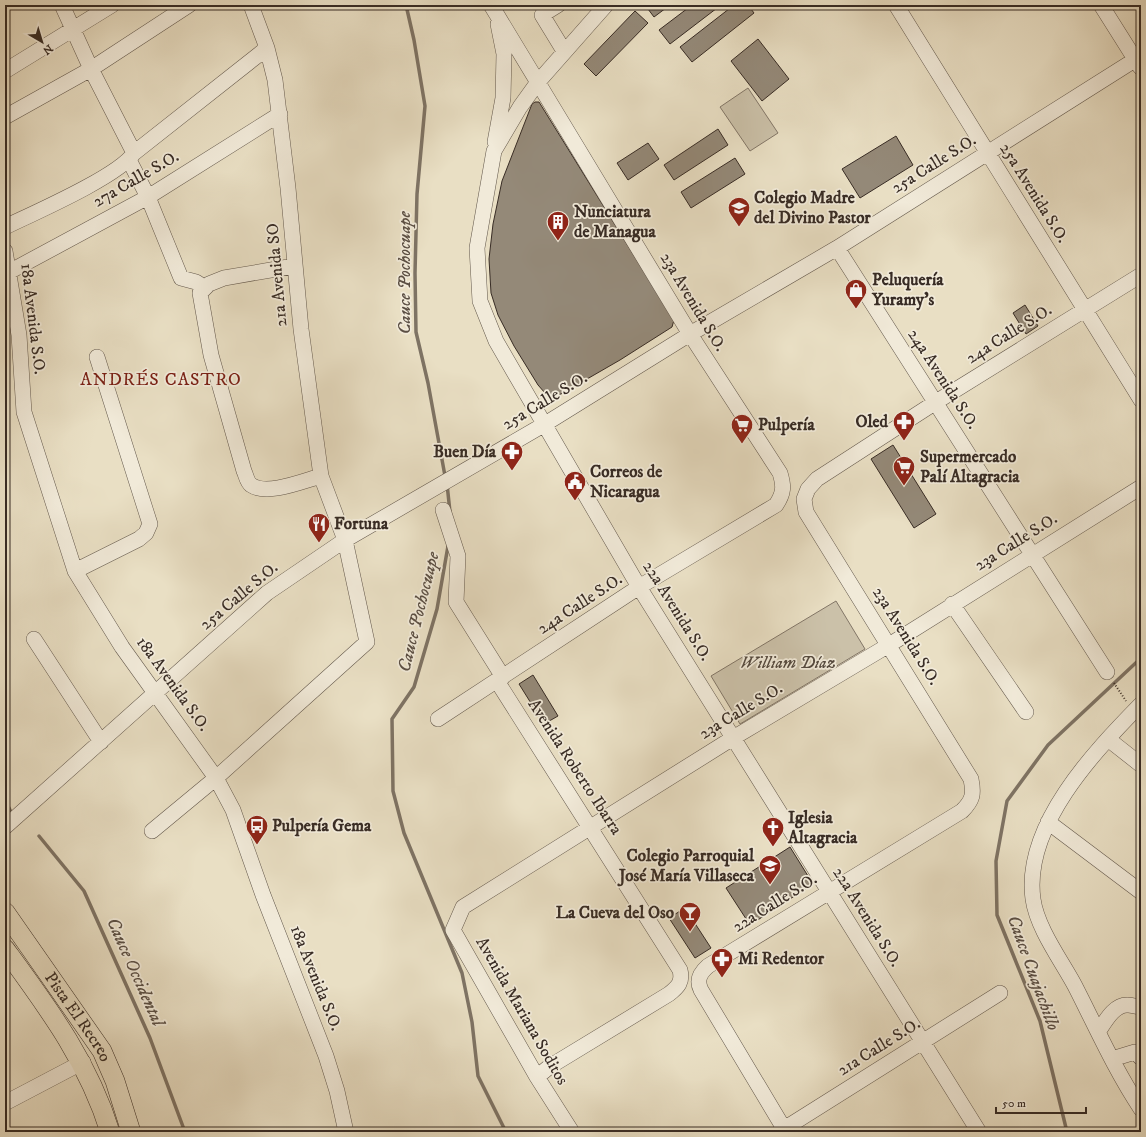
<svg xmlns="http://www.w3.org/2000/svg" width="1146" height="1137" viewBox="0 0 1146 1137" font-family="'IM FELL DW Pica',serif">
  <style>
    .green { fill: #cbc1a9; stroke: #827667 }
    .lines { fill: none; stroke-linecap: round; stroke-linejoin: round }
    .stream { stroke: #7e7364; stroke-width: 3.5 }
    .building { fill: #948978; stroke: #382c25 }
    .minor-casing { stroke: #64594d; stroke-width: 16 }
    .major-casing { stroke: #382c25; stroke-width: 20 }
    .path { stroke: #382c25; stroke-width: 2; stroke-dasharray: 1 2; stroke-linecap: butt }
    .minor { stroke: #f1ead9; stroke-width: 15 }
    .major { stroke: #e9dfc4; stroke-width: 19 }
    .labels { text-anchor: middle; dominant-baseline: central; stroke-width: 3.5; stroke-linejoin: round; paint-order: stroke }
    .street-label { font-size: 17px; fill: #382c25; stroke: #f1ead9 }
    .poi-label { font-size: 17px; font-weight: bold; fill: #382c25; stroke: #f1ead9; text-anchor: start }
    .park-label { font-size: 17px; font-style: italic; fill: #554a3f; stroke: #f1ead9 }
    .water-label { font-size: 18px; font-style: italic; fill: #5b4f44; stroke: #f1ead9 }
    .neighbourhood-label { font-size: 18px; letter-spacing: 1px; fill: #7a1f14; stroke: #f1ead9 }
  </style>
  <rect width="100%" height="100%" fill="#e9dfc4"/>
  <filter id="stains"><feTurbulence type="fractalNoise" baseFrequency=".005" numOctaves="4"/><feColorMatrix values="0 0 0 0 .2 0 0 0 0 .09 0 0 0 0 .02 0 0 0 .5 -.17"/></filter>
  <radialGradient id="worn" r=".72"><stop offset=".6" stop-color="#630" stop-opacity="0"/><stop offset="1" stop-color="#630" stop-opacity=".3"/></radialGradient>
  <!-- green -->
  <path class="green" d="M748 88 778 133 750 151 720 107Z
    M836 601 865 649 740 724 711 676Z"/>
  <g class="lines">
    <!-- stream -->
    <path class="stream" d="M406 5 414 40 425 106 417 194 415 273 416 332 428 383 445 476
      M447 484 450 512
      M448 546 437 609 414 687 392 719 393 791 404 833 462 973 472 1022 478 1076 506 1132
      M5 800 11 812
      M39 836 84 891 150 1038 185 1132
      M1067 1132 1040 1021 997 915 996 861 1007 801 1048 745 1141 658"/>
  </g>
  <!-- building -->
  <path class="building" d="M645 5H670L654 17Z
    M692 5H721L670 44 659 30Z
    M734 5H748L754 13 692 62 680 47Z
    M635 11 648 23 596 76 584 64Z
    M758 39 789 79 762 101 731 61Z
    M535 102H539L674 320 672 327 620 360 561 394 552 396 545 393 538 385 514 346 498 315 491 293 489 259 493 224 502 181 532 104Z
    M718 129 728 145 674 180 664 165Z
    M896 136 913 165 860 198 842 169Z
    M648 143 659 159 628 180 617 163Z
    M735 158 745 174 691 208 681 192Z
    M1025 305 1038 326 1026 334 1013 313Z
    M893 445 936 514 914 528 871 459Z
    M533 675 558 716 544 724 519 684Z
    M790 847 813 884 750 925 726 888Z
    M685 908 711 948 695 958 669 918Z"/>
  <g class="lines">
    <!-- minor casing -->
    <g class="minor-casing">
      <path id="minor" d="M62 5 91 69 134 153
        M558 5 542 15 564 51
        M606 5 538 82 520 107 494 151 477 248 480 301 496 341 518 379 639 587 979 1132
        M896 5 1141 400
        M1101 5 1140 67
        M5 71 112 5
        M5 117 91 69 189 5
        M495 142 503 98 504 54 498 24
        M129 160 148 197 181 278 196 282 205 288
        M5 227C34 213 119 176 134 153L267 48
        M837 248 1107 672
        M5 251 19 335 24 412 75 571 122 647 216 778 233 810 263 895 326 1056 337 1091 346 1132
        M294 266 224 278 209 284 200 293 211 355 244 471C246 475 247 482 251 485 267 496 303 481 321 476
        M9 272 148 197 280 114
        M443 510 458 556 456 602 503 677
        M75 571 139 539 146 533 150 524 97 357
        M952 604 1026 712
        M34 639 101 742
        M497 681 680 970C683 982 678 987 669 994L549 1067 537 1077
        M1141 704C1094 752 1023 826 1033 899 1037 928 1061 960 1075 986 1096 1027 1115 1070 1141 1109
        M438 719 639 587 776 505C784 493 784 486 780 473L690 334 491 5
        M1108 739 1141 765
        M1048 822 1141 892
        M5 827 267 593 345 540 545 424 690 334 837 248 1141 56
        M152 831 216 778 367 642 345 540 321 476 301 329 288 188 275 80 267 48 251 5
        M1098 1032C1105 1022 1114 1004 1128 1005 1132 1005 1137 1007 1141 1007
        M1112 1059 1135 1052 1141 1058
        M5 1103 83 1062
        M572 1132 537 1077 453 930 463 907 733 738 889 645 1141 487
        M779 1132 1000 993
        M786 1132 701 990C696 980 700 973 708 966L962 811C973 800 974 794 971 779L806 512 804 499 808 489 817 479 936 402 1141 275"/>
    </g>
    <!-- major casing -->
    <g class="major-casing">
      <g id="major">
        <path id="s1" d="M5 912 102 1051 115 1081 131 1132"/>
        <path d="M5 949C48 1008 88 1061 110 1132"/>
      </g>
    </g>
    <!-- path -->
    <path class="path" d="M1114 683 1126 701"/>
    <!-- minor -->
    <use href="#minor" class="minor"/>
    <!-- major -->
    <use href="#major" class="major"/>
  </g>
  <!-- icons -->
  <defs>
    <g id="school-pin" transform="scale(1.15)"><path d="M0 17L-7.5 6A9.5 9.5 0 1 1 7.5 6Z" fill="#8f2418" stroke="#f1ead9"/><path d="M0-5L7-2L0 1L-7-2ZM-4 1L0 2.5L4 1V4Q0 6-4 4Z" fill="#fff"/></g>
    <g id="building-pin" transform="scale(1.15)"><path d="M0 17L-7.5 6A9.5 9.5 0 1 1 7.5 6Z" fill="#8f2418" stroke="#f1ead9"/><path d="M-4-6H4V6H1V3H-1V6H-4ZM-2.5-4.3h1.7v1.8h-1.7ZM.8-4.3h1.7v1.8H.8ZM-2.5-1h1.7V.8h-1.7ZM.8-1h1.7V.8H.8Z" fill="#fff"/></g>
    <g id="shop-pin" transform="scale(1.15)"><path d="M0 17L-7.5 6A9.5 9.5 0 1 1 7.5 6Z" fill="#8f2418" stroke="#f1ead9"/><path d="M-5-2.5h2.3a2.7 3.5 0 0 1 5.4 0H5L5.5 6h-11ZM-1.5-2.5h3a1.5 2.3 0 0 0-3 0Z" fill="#fff"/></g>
    <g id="pharmacy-pin" transform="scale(1.15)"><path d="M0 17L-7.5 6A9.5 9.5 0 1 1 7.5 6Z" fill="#8f2418" stroke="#f1ead9"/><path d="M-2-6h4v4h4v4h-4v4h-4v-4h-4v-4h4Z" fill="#fff"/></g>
    <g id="supermarket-pin" transform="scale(1.15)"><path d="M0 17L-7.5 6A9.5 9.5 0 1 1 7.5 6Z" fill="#8f2418" stroke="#f1ead9"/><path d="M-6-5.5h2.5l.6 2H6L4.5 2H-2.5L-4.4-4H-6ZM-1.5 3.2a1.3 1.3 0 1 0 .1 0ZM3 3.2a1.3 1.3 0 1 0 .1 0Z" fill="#fff"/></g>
    <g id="civic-pin" transform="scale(1.15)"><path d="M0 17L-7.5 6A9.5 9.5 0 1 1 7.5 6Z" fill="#8f2418" stroke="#f1ead9"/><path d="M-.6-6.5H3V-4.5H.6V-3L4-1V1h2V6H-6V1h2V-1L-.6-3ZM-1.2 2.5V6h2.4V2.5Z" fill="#fff"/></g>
    <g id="restaurant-pin" transform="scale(1.15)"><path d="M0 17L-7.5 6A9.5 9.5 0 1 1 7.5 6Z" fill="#8f2418" stroke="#f1ead9"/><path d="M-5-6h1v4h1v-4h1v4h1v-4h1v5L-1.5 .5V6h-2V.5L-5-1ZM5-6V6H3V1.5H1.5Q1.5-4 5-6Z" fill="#fff"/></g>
    <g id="bus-pin" transform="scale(1.15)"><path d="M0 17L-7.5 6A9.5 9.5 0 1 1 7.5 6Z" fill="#8f2418" stroke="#f1ead9"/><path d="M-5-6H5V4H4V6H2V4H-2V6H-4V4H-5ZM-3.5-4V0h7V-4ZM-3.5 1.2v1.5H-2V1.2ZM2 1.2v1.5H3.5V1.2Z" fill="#fff"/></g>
    <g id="church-pin" transform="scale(1.15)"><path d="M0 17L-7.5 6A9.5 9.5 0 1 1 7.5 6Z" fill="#8f2418" stroke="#f1ead9"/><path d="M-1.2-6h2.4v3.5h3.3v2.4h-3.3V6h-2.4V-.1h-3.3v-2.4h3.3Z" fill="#fff"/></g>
    <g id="bar-pin" transform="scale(1.15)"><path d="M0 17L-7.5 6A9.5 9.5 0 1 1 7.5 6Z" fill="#8f2418" stroke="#f1ead9"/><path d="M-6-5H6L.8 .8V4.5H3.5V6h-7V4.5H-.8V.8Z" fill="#fff"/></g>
  </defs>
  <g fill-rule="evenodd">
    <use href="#school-pin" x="739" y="208"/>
    <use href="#building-pin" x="558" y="222"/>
    <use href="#shop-pin" x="856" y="290"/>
    <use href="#pharmacy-pin" x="904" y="422"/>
    <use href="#supermarket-pin" x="742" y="425"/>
    <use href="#pharmacy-pin" x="512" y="452"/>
    <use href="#supermarket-pin" x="904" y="467"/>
    <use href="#civic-pin" x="575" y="482"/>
    <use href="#restaurant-pin" x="319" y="524"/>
    <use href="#bus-pin" x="257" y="826"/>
    <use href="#church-pin" x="773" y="828"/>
    <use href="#school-pin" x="770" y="866"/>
    <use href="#bar-pin" x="690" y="913"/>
    <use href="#pharmacy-pin" x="722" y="959"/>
  </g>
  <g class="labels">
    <!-- street labels -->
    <g class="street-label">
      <text transform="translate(934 164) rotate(-32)">25a Calle S.O.</text>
      <text transform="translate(136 179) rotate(-30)">27a Calle S.O.</text>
      <text transform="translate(1034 193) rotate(58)">25a Avenida S.O.</text>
      <text transform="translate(277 275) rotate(-95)">21a Avenida SO</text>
      <text transform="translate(693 302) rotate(59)">23a Avenida S.O.</text>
      <text transform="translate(33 319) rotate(83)">18a Avenida S.O.</text>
      <text transform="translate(1009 334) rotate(-32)">24a Calle S.O.</text>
      <text transform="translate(943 379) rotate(57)">24a Avenida S.O.</text>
      <text transform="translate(545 401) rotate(-31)">25a Calle S.O.</text>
      <text transform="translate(1016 542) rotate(-32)">23a Calle S.O.</text>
      <text transform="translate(239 596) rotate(-40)">25a Calle S.O.</text>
      <text transform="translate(580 604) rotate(-33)">24a Calle S.O.</text>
      <text transform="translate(677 611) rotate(58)">22a Avenida S.O.</text>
      <text transform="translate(906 636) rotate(58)">23a Avenida S.O.</text>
      <text transform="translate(173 684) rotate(54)">18a Avenida S.O.</text>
      <text transform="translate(741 711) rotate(-31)">23a Calle S.O.</text>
      <text transform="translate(575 767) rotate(57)">Avenida Roberto Ibarra</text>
      <text transform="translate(775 903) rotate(-32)">22a Calle S.O.</text>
      <text transform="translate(867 917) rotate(58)">22a Avenida S.O.</text>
      <text transform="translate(316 978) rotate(68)">18a Avenida S.O.</text>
      <text transform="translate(522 1011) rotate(60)">Avenida Mariana Soditos</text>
      <text stroke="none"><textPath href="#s1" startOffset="128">Pista El Recreo</textPath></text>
      <text transform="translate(879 1047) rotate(-32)">21a Calle S.O.</text>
    </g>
    <!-- poi labels -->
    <g class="poi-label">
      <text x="754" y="198">Colegio Madre<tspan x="754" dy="20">del Divino Pastor</tspan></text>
      <text x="574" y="212">Nunciatura<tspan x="574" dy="20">de Managua</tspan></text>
      <text x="872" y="280">Peluquería<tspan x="872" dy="20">Yuramy's</tspan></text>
      <text x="888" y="422" text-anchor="end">Oled</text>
      <text x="758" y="425">Pulpería</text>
      <text x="496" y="452" text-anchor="end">Buen Día</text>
      <text x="920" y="457">Supermercado<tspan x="920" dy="20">Palí Altagracia</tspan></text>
      <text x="590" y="472">Correos de<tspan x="590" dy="20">Nicaragua</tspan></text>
      <text x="334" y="524">Fortuna</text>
      <text x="788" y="818">Iglesia<tspan x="788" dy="20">Altagracia</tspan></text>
      <text x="272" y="826">Pulpería Gema</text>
      <text x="754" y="856" text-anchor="end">Colegio Parroquial<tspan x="754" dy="20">José María Villaseca</tspan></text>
      <text x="674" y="913" text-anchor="end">La Cueva del Oso</text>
      <text x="738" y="959">Mi Redentor</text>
    </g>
    <!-- park labels -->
    <g class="park-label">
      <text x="788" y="663">William Díaz</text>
    </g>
    <!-- water labels -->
    <g class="water-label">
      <text transform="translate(405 273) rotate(-90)">Cauce Pochocuape</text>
      <text transform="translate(419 612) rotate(-76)">Cauce Pochocuape</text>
      <text transform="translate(135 972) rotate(66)">Cauce Occidental</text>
      <text transform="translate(1033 973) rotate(70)">Cauce Cuajachillo</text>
    </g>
    <!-- neighbourhood labels -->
    <g class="neighbourhood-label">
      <text x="161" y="380">ANDRÉS CASTRO</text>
    </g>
  </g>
  <!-- margin -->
  <rect width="1146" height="1137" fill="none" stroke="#e9dfc4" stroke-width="20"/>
  <rect x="6" y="6" width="1134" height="1125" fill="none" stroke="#382c25" stroke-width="2"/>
  <rect x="10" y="10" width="1126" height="1117" fill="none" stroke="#382c25"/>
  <!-- north arrow -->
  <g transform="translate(42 42) rotate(142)" stroke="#f1ead9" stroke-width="3" paint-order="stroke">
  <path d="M0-3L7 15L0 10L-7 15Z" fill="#382c25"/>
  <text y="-6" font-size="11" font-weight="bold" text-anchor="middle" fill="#382c25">N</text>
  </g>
  <!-- scale -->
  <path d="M996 1107v6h90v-6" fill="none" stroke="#382c25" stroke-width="2"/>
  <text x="1002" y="1107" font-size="12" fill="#382c25" stroke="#f1ead9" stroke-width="3" paint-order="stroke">50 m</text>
  <rect width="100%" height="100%" filter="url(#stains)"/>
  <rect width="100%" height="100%" fill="url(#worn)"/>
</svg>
